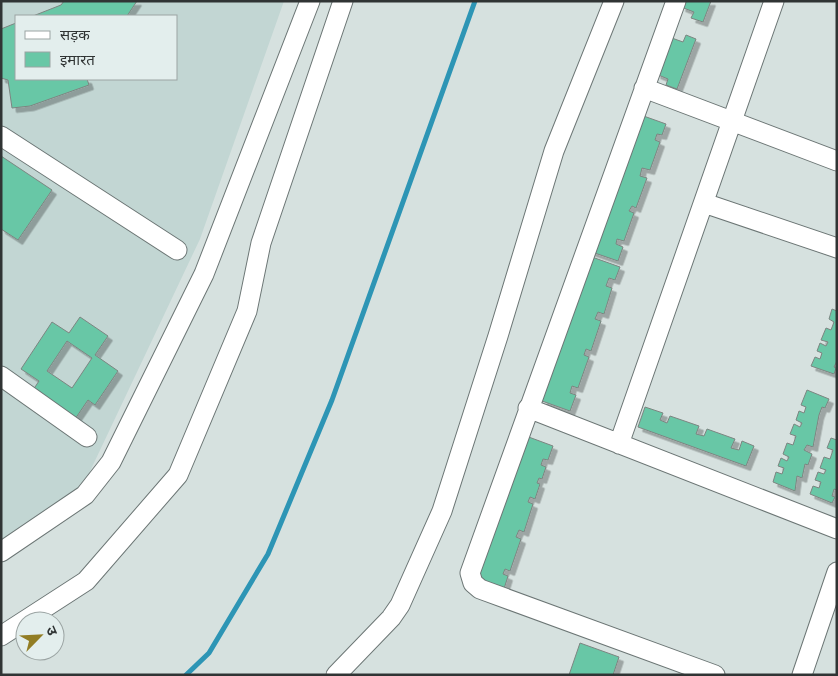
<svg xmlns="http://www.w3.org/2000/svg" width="838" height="676" viewBox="0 0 838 676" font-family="Cabin,'Noto Sans Devanagari',sans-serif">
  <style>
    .built { fill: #c2d6d3; fill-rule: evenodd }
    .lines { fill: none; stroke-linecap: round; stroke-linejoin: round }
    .stream { stroke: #2d95b5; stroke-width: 5 }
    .building { fill: #68c7a6; stroke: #7c8581; fill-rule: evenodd; filter: url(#shadow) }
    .minor-casing { stroke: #6c7675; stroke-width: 21 }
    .minor { stroke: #fff; stroke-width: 19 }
  </style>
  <defs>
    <filter id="shadow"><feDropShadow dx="4.5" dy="4.5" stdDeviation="0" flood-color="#0004"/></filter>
  </defs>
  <rect width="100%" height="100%" fill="#d6e1df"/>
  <!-- built -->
  <path class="built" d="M1 1H284L200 239 84 484 1 541ZM16 16H176V79H16Z"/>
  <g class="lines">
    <!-- stream -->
    <path class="stream" d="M186 675 209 653 268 554 332 400 475 1"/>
  </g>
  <!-- building -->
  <path class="building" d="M64 1H137L127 16H33L61 5Z
    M683 1H711L703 22 691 18 694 12 681 7Z
    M16 23V79H87L89 85 30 106 12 108 8 80 1 78V29Z
    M686 35 696 39 677 89 666 85 668 79 656 74 669 37 683 42Z
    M638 114 666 124 662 135 657 134 655 140 660 142 650 170 642 168 640 176 647 178 636 208 632 206 629 211 634 213 624 241 617 239 616 244 623 247 618 261 589 251Z
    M1 156 52 190 18 240 1 229Z
    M592 257 620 267 615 280 609 278 606 286 612 288 604 314 598 312 595 319 601 321 591 351 586 349 584 355 589 357 578 388 572 386 570 393 576 395 570 411 542 401Z
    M832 309 837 311V361L834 367 836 368 834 374 811 366 815 357 820 359 822 353 817 351 820 343 826 346 828 342 821 340 826 328 831 330 834 322 829 319Z
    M80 317 108 336 95 355 118 371 95 405 88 400 73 422 31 393 39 381 21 369 52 322 69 333ZM67 341 92 358 72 388 47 371Z
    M807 390 829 399 825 408 822 407 819 415 813 447 807 445 804 450 812 454 808 465 805 464 802 478 797 476 795 491 773 482 776 472 782 474 784 468 778 466 781 458 787 461 789 457 783 454 787 443 793 445 796 436 790 434 794 424 800 427 802 423 796 420 799 411 804 413 806 407 801 405Z
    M645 407 663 413 660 420 667 423 670 416 699 426 696 434 704 436 707 429 735 439 731 448 739 450 742 441 754 446 746 466 638 427Z
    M526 436 553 446 548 460 543 459 541 465 546 467 542 479 539 478 537 483 540 484 535 499 530 497 528 502 533 504 524 532 519 530 516 537 521 539 510 571 505 569 503 574 508 576 503 592 476 582Z
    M831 438 837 440V490L834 489 832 496 835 497 832 503 810 494 813 486 819 488 821 482 815 480 818 472 824 474 826 470 820 468 824 457 830 459 833 450 827 448Z
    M580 643 619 657 613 675H569Z"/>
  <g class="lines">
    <!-- minor casing -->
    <g class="minor-casing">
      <path id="minor" d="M676 1 470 573 473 583 480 589 715 675
        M644 88 837 161
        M1 136 177 250
        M704 203 837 248
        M1 376 87 437
        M528 408 837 529
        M619 444 774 1
        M1 552 85 495 111 462 204 274 310 1
        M1 636 86 581 178 475 247 311 261 243 343 1
        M336 675 391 618 400 605 442 511 498 336 554 151 614 1
        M802 675 837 572"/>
    </g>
    <!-- minor -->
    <use href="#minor" class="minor"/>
  </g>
  <!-- border -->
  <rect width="838" height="676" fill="none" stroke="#303434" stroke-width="5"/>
  <!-- legend -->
  <rect x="15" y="15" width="162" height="65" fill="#e3eeed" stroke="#9ba4a3"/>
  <rect x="25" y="31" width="25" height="8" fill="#ffffff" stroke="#9ba4a3"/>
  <text x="60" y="40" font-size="15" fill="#303434">सड़क</text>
  <rect x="25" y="52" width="25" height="15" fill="#68c7a6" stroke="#9ba4a3"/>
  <text x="60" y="65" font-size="15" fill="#303434">इमारत</text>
  <!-- north arrow -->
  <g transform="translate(40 636) rotate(66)"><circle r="24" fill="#e3eeed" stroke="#9ba4a3"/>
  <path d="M0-4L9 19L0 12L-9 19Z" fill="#927d24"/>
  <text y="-8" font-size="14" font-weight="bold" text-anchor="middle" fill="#303434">उ</text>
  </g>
</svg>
